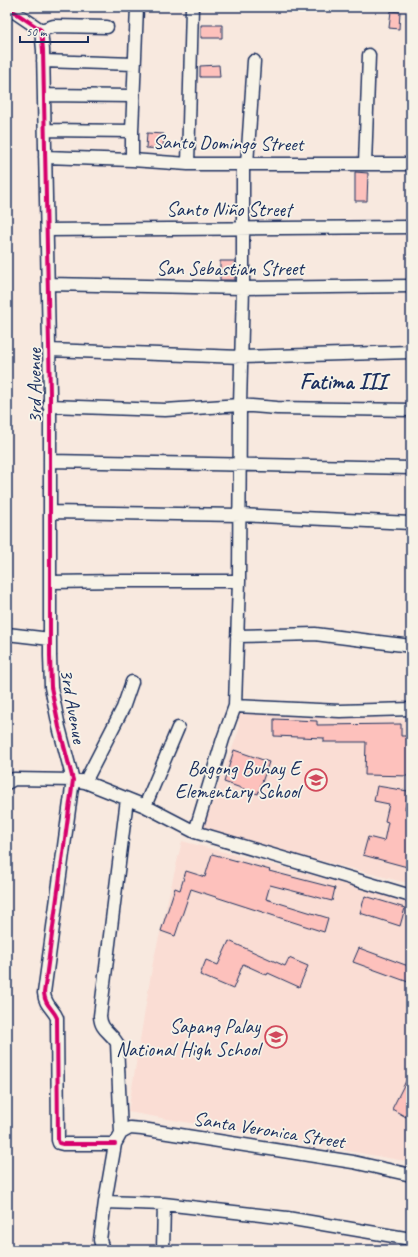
<svg xmlns="http://www.w3.org/2000/svg" width="418" height="1257" viewBox="0 0 418 1257" font-family="Caveat,sans-serif">
  <style>
    .built { fill: #faddd4 }
    .building { fill: #fdc1bc; stroke: #1b2f5e }
    .lines { fill: none; stroke-linecap: round; stroke-linejoin: round }
    .minor-casing { stroke: #1b2f5e; stroke-width: 15 }
    .minor { stroke: #f7f3e8; stroke-width: 12 }
    .cycleway-casing { stroke: #f7f3e8; stroke-width: 6 }
    .cycleway { stroke: #d6006c; stroke-width: 4 }
    .labels { text-anchor: middle; dominant-baseline: central; stroke-width: 3.5; stroke-linejoin: round; paint-order: stroke }
    .street-label { font-size: 20px; fill: #1b2f5e; stroke: #f7f3e8 }
    .poi-label { font-size: 20px; fill: #1b2f5e; stroke: #f7f3e8; text-anchor: end }
    .quarter-label { font-size: 22px; font-weight: bold; fill: #1b2f5e; stroke: #f7f3e8 }
  </style>
  <rect width="100%" height="100%" fill="#f8e9df"/>
  <filter id="ink" filterUnits="userSpaceOnUse"><feTurbulence type="fractalNoise" baseFrequency=".025" numOctaves="2"/><feDisplacementMap in="SourceGraphic" scale="8" xChannelSelector="R" yChannelSelector="G"/><feConvolveMatrix kernelMatrix="1 2 1 2 8 2 1 2 1" color-interpolation-filters="sRGB"/></filter>
  <g filter="url(#ink)">
    <!-- built -->
    <path class="built" d="M239 711 411 720V884L202 830 239 730Z
      M182 841 411 901V1162L128 1112 153 962Z"/>
    <!-- building -->
    <path class="building" d="M391 11 400 12 399 29 389 28Z
      M201 25H222V38H201Z
      M219 65 220 77H200V66Z
      M147 133 164 134 163 149 146 148Z
      M355 172 368 173 367 201H355Z
      M220 261H235V280H220Z
      M274 719 317 721V725L401 724V736H411V776L365 775 366 742H324V738L274 736Z
      M234 750 269 762 258 794 224 782Z
      M377 786 408 791 405 809 411 811V868L363 855 368 837 384 841 388 822 385 821 389 804 374 801Z
      M212 854 270 870 269 871 335 888 332 901 270 885 266 899 328 918 324 932 191 889 175 936 161 931 175 888 180 890 186 871 205 877Z
      M365 896 405 908 400 926 360 913Z
      M229 941 285 966 289 958 308 966 299 987 268 973 267 975 243 964 233 989 200 975 206 960 218 965Z
      M359 948 411 967V983L353 962Z
      M411 1071V1107L406 1117 392 1109Z"/>
    <g class="lines">
      <!-- minor casing -->
      <g class="minor-casing">
        <path id="minor" d="M7 7 41 30 43 50 50 394V656L51 687 59 727 73 780 44 993C45 1006 53 1008 57 1018L58 1140 59 1143 63 1144H115
          M41 30 54 26 107 27
          M43 61 134 64
          M44 95 133 96
          M45 130 132 131
          M45 157 132 160 188 164H411
          M132 160V131L137 7
          M188 164 192 7
          M247 164 254 61
          M365 164 369 55
          M47 230 411 227
          M49 284 243 288 411 286
          M49 350 241 357 411 352
          M49 406 165 410 240 405 277 408 411 410
          M50 461 411 468
          M50 512 240 515 411 523
          M50 582 123 581H239
          M7 634 50 639
          M237 636 315 634 411 646
          M235 706 340 711 411 709
          M85 782 123 708 132 682
          M7 783 14 779 73 780 85 782 145 806 195 832 411 896
          M145 806 178 728
          M195 832 223 739 235 706 239 581 240 405 243 288V164
          M121 1133 130 1128 142 1129 353 1162 411 1175
          M105 1202 164 1204 287 1218 411 1239
          M103 1250 100 1240 105 1202 115 1144 121 1133 117 1043C110 1031 101 1031 100 1016L127 799
          M163 1250 164 1204"/>
      </g>
      <!-- minor -->
      <use href="#minor" class="minor"/>
      <!-- cycleway casing -->
      <g class="cycleway-casing">
        <path id="cycleway" d="M7 7 41 30 43 50 50 394V656L51 687 59 727 73 780 44 993C45 1006 53 1008 57 1018L58 1140 59 1143 63 1144H115"/>
      </g>
      <!-- cycleway -->
      <use href="#cycleway" class="cycleway"/>
    </g>
  </g>
  <!-- icons -->
  <defs>
    <g id="school-ring" transform="scale(1.15)"><circle r="9.5" fill="#f7f3e8" stroke="#d1495b" stroke-width="1.5"/><path d="M0-5L7-2L0 1L-7-2ZM-4 1L0 2.5L4 1V4Q0 6-4 4Z" fill="#d1495b"/></g>
  </defs>
  <g fill-rule="evenodd">
    <use href="#school-ring" x="316" y="780"/>
    <use href="#school-ring" x="276" y="1037"/>
  </g>
  <g class="labels">
    <!-- street labels -->
    <g class="street-label">
      <text transform="translate(228 143) rotate(1)">Santo Domingo Street</text>
      <text x="229" y="209">Santo Niño Street</text>
      <text x="230" y="268">San Sebastian Street</text>
      <text transform="translate(34 386) rotate(-90)">3rd Avenue</text>
      <text transform="translate(73 706) rotate(80)">3rd Avenue</text>
      <text transform="translate(269 1130) rotate(9)">Santa Veronica Street</text>
    </g>
    <!-- poi labels -->
    <g class="poi-label">
      <text x="300" y="768">Bagong Buhay E<tspan x="300" dy="23">Elementary School</tspan></text>
      <text x="260" y="1026">Sapang Palay<tspan x="260" dy="23">National High School</tspan></text>
    </g>
    <!-- quarter labels -->
    <g class="quarter-label">
      <text x="343" y="382">Fatima III</text>
    </g>
  </g>
  <!-- margin -->
  <rect width="418" height="1257" fill="none" stroke="#f7f3e8" stroke-width="24"/>
  <rect x="12" y="12" width="394" height="1233" fill="none" stroke="#1b2f5e" stroke-width="1.5" filter="url(#ink)"/>
  <!-- scale -->
  <path d="M20 36v6h68v-6" fill="none" stroke="#1b2f5e" stroke-width="2"/>
  <text x="26" y="36" font-size="12" fill="#1b2f5e" stroke="#f7f3e8" stroke-width="3" paint-order="stroke">50 m</text>
</svg>
